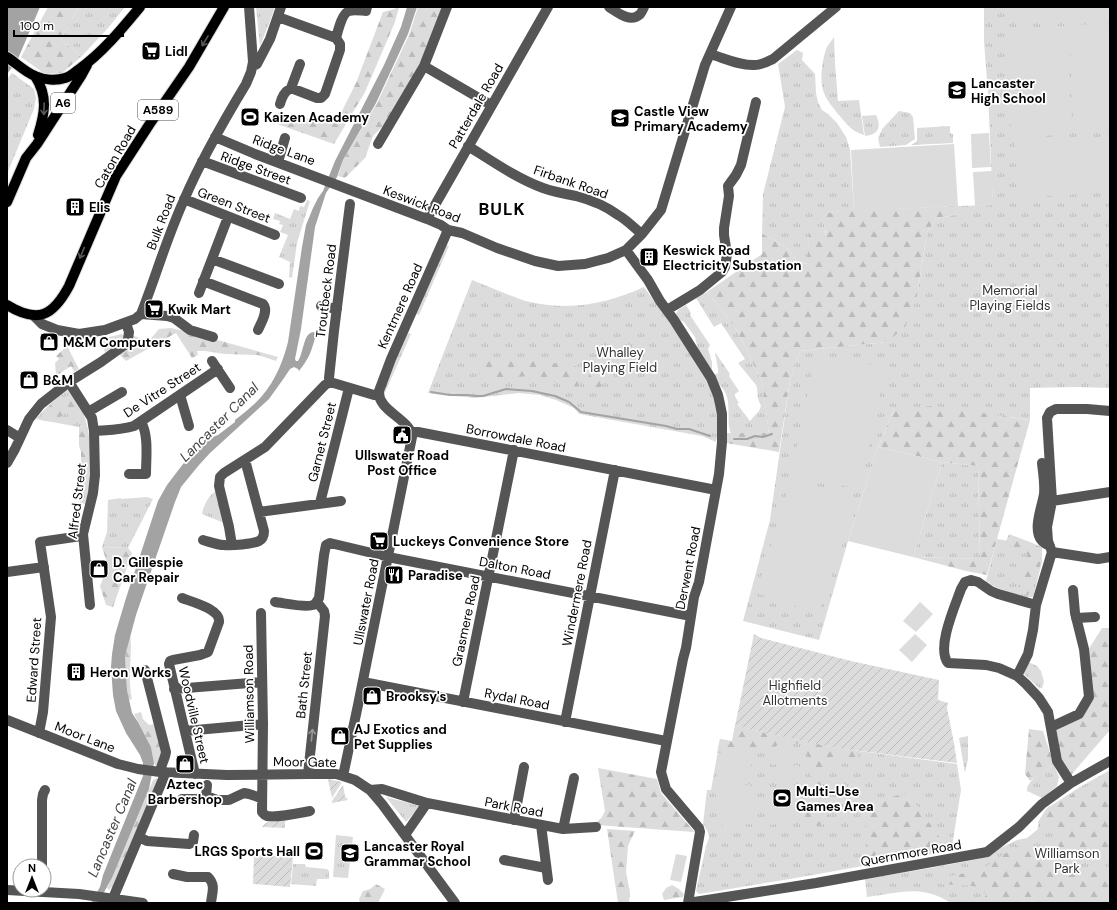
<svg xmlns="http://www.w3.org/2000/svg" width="1117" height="910" viewBox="0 0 1117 910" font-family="'DM Sans',sans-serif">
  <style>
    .grass { fill: url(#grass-tufts) }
    .forest { fill: url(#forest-firs) }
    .garden { fill: url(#garden-furrows) }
    .pitch { fill: #dcdcdc }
    .water { fill: #a3a3a3 }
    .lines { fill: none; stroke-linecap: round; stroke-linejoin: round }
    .stream { stroke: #a3a3a3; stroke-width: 2 }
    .major-casing { stroke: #dbdbdb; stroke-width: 12 }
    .minor { stroke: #555; stroke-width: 10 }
    .major { stroke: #000; stroke-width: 10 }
    .oneway { stroke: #595959 }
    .oneway2 { stroke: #999 }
    .labels { text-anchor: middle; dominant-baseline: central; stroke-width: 3.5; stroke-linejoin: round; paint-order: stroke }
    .shield { fill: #fff; stroke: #4c4c4c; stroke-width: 1 }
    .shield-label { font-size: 12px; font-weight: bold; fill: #000 }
    .poi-label { font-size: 13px; font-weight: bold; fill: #000; stroke: #fff; text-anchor: start }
    .street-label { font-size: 13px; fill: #000; stroke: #fff }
    .park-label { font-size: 13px; fill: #333; stroke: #fff }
    .water-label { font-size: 14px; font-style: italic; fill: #444; stroke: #fff }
    .district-label { font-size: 17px; font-weight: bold; letter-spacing: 1px; fill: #000; stroke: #fff }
  </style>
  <defs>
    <pattern id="grass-tufts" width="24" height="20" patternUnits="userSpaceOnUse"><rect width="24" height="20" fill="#dcdcdc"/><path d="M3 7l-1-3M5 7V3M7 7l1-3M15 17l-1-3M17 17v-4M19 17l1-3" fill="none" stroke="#bbb"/></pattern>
    <pattern id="forest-firs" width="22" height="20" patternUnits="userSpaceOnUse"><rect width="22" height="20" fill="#dcdcdc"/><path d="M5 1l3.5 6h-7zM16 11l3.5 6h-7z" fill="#bbb"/></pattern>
    <pattern id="garden-furrows" width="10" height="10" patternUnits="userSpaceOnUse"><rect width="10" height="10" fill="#dcdcdc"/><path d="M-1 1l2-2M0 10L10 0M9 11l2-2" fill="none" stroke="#bbb"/></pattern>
  </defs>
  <rect width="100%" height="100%" fill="#fff"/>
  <!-- grass -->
  <path class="grass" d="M79 7H125L108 28 81 57 61 39Z
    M256 7H275L270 21 260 46Z
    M984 7H1110V388L1074 387 1030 388V420L1011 417 894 409 878 447 848 541 819 640 743 621 770 520 790 380 800 351 887 342 917 296 927 232 936 219 958 214V206L993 205 988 92 984 42Z
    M834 37 835 63 838 101 859 100 864 135C852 132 846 123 838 114 833 107 827 101 824 93 819 81 822 59 827 47 829 44 832 40 834 37Z
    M797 50 803 53 802 60 815 74 816 93 818 102 822 110 828 114 837 123 846 137 850 149 854 211H842L827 213C821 225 827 226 825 237L819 232 809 236 808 264 797 261 789 250 771 238 762 234 763 194 785 107 778 64Z
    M12 73 34 89 36 98 34 109 7 174V79Z
    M899 111 910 113 913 117 915 139 906 145 880 147 878 138 883 128Z
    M876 115C882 127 878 135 865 136L862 116Z
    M950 126V133L953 134V143L911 145 917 141V128Z
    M307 200 310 201 297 243 292 278 289 277 290 262 279 257 288 235 280 232 283 225 279 224 280 221 273 219 275 213 290 219 294 209 299 211 300 206 304 207Z
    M446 245 449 246 419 315 416 314Z
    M472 280C484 285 497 290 509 295 516 297 523 301 530 302 571 311 606 304 644 287L702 368 717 404 719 428 716 442 702 436 579 414 574 408 556 400 540 395 519 393 475 398 442 395 428 393Z
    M707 292 737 330 762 382 769 433H731C726 424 731 405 726 394 723 387 715 382 715 375L718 373V369L715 352 730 374 729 376 739 391 734 395 739 403 737 404 750 421 759 411 761 406 758 399 757 388 756 385 738 363 745 359 721 323 714 327 696 298Z
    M686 305 691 313 690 315 710 345 708 349 712 362V369H710L698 349 695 337 684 322 678 319 676 314 678 310Z
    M408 333 411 334 383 397 381 394Z
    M69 389 83 412 87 425 79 427 36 419C46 407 56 398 69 389Z
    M942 462 978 466 980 559 913 557Z
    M216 491 224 523 202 514C203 506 209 495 216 491Z
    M147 497 153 499 128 548 102 547 107 532 108 500 121 498V499Z
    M997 539 1042 546V562L1033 597C1015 598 1001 591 986 581Z
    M1028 662 1037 666 1041 671 1044 682 1042 688H1039L1025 675 1024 672Z
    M735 726 836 748 957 764 961 790 953 840V850L790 879 699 894 696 891 706 846 709 838 708 832 703 824 707 790H711L720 739 732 742Z
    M968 736V759L965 773 959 738Z
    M1054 765 1059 777 1057 786 1042 798 1027 791C1026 780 1046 771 1054 765Z
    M1110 770V903H951C944 899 937 895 928 893 910 888 885 895 867 897L865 879 931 868 978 859 1017 840 1027 838 1037 830 1038 828V822L1046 809 1080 787Z
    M386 797 420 806 406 822Z
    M336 835 353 837 348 878 333 877Z
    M293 864H305L306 867 327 869 329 871V879H317L316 886 291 884Z"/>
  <!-- forest -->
  <path class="forest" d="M48 7H79L61 39 81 57 62 73 45 74 21 57Z
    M396 7H399L395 22 365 92 334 144 277 124 274 117 279 112 325 122 339 117 356 83 383 12 395 9Z
    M418 7H443L425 54 389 120 373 136 365 158 345 178 338 176 343 160 377 103 409 35Z
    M958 206V214L936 219 927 232 917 296 905 327 887 342 800 351 790 380 779 452 726 443V433H769L762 382 737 330 707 292 762 254V234L771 238 789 250 797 261 807 264 809 236 811 226 825 236 826 232 823 221 827 213 842 211Z
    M171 328 189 332 278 357 276 361 258 355 225 354 205 351H197L198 355 192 358 176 333 126 361 118 353 131 335 149 341 159 329Z
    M122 334 124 337 118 345 105 352 100 339Z
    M67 346 79 369 74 372 71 366 59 374H56L55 363 59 359 56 356Z
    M509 356 585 368 577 387 528 376 506 377 491 380 479 374 478 365 491 359Z
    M591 371 601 372 605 378 600 388H589L587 380Z
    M70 395 74 396 81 407 79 410C69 409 61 415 55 422L40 420C44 408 58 398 70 395Z
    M934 406 1030 420 987 575 966 571 913 557 980 559 978 466 942 462 878 447 894 409Z
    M87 425C92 446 93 484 85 504L80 503 81 491V452L79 446V427Z
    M1009 534 1035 544 1040 549 1041 562 1032 590 1027 595 1020 593 1018 588 1026 562 1027 554 1005 544Z
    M102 547 128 548 132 553 113 607 106 605 100 586 108 566Z
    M1102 628H1110V730L1071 775 1061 758 1056 728 1092 699 1087 652Z
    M130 633C133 655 127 676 132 699L129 700 127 690 125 656Z
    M141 712 143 719 149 725 155 724 162 757 156 766 154 763 151 747 134 714Z
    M735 726 836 748 857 751 858 758 833 761 822 769V781L829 816 822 825 806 828 799 782 810 780 811 776 805 742 717 753 720 739 732 741Z
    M1029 729 1043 731 1054 765 1030 781 1025 774Z
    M598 768 657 779 661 793 692 829 694 832 596 825V823L602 817 605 811Z
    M1110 772V861L1103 858H1082L1052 852 1050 845 1061 833 1052 824 1045 825 1041 822 1049 809Z
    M157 778 158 780 134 838 112 887 109 890 107 888 112 878 153 780Z
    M908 793 942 841 953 840V850L871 865 862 802 882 799Z
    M607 829 635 831 628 846 626 872 630 892 629 903H618Z
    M1016 846 1041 854 1064 866 1103 868 1110 872V903H981L986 895 982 888 973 886 941 884 940 878 981 870Z
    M376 884 385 889 378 903H360L359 899 363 891 370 889Z
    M672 885 679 889 684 894 683 897 664 900 662 894 666 888Z"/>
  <!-- garden -->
  <path class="garden" d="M754 634 761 638 851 661 939 680 938 700 948 703 947 708 954 743 957 763 836 748 735 726Z
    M328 779 342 782 332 798Z
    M343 785 345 796 348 800 332 803V801Z
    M285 820V828L262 827C268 819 277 820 285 820Z
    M254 855 293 857 290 887 253 884Z"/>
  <!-- pitch -->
  <path class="pitch" d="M1015 7H1110V20L1016 24Z
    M1110 24V132L1074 134 1069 25Z
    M1066 26 1072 134 1011 138 1006 29Z
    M989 133 991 167 972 168 971 134Z
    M1110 137V192L1017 198 1015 142Z
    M954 144 958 206 854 211 851 150Z
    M992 171 993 205 975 206 973 172Z
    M816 354 886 367 860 489 791 475Z
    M878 447 942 462 913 557 848 541Z
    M792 477 858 500 818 614 756 593Z
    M920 602 933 614 916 632 903 621Z
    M915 634 927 645 912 662 899 650Z
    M796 749 798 761 772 765 771 753Z
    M749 750 754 781 716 789 720 755Z
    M799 765 801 777 775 780 773 768Z
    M751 784 758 822 723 829 715 791Z
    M797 785 803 820 770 825 764 790Z
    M676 854 687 856 681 882 670 880Z"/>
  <!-- water -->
  <path class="water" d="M7 7H40L17 61 7 74Z
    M407 7H417L408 34 376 103 343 160 337 177 326 193 315 227 301 329 295 359 296 361H298C304 353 303 332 314 332L316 335C311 352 310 357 299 371L298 369 294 367 290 369 284 378 269 399 210 453 199 465 181 487 175 502 136 615 125 656 127 690 132 713 138 722 151 747 154 763 149 789 112 878 98 903H91L100 887 103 875 143 776V763L140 755 126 733 116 711 113 695 111 667 112 654 115 635 126 598 158 501 167 485 183 464 199 447 208 439 218 435 235 422V420C241 415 247 411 252 406 271 390 282 366 288 342L302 247 306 225 313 208 318 198 323 191 335 161 384 65 401 27Z"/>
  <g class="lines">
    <!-- stream -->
    <path class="stream" d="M431 392 450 395H467L476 396H483L506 389 532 391 555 396 569 402 581 412 666 426 677 429H689L710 436
      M734 439H747L755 436 763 437 772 434"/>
    <!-- major casing -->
    <g class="major-casing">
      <path id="major" d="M7 57C16 63 25 72 35 76 44 80 56 81 65 78 70 77 74 73 78 70 102 53 121 30 140 7
        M35 76C48 96 45 113 38 135
        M7 202 26 158 37 144 81 76 87 65
        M7 305C38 324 53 316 69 286L116 176 149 125 189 67 224 7"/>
    </g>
    <!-- minor -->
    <path class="minor" d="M609 7C617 12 630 23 639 15 641 14 643 9 644 7
      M278 17 336 38 340 44V50L325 94 321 98H317L291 88
      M336 38C338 31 342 13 349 11 354 9 362 11 366 11L367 7
      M710 54C724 58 740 66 755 65 761 65 767 62 773 59L836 7
      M253 66 257 64 270 39 281 7
      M424 66 491 105
      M280 104C282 97 284 92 291 88L300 64
      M215 137 255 154 427 219 441 225 448 230 462 233 497 248 535 261 558 266 585 264 608 258 626 250 642 234 661 210 705 65 731 7
      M378 144 424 66 447 7
      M468 146C492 161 516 178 543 188 554 192 565 194 576 196 591 200 606 206 618 215 627 220 634 228 642 234
      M202 161 301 198
      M278 162 285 138
      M184 199 275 235
      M427 219 548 7
      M626 250 648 280 660 301 674 320 711 378 718 395 720 404 722 414V442L719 474 699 582 694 597 686 648 683 659 661 772 666 789 699 828 700 832 688 903
      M212 259 279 284
      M203 281 263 304C269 311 261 323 258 330
      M199 293 228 217
      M321 306 337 309
      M667 310 700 290 722 272 725 267 727 254 724 235V228L729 196 728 186 736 175 741 165 756 102
      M141 314 167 316 174 318 190 330 213 337
      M33 315 42 324 57 330 79 334 105 330 135 319 141 314C156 276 167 237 184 200 201 160 223 122 246 84L251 72 253 62 249 7
      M212 361 230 388
      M69 382 92 418 94 431 95 475 93 493 83 534 90 605
      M330 382 329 378 334 331 350 204
      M330 382 374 395 378 394
      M180 395 189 426
      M88 412 122 392
      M7 430 20 438
      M94 431C107 430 122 430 134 426L218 369
      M412 432H418L716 490
      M7 463 15 449 29 419 41 404 69 382 101 362 126 344 128 339 129 332 126 323
      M1042 463C1043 473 1045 484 1044 494 1042 507 1032 530 1042 541 1044 543 1047 545 1050 546
      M129 474H146C146 458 149 435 141 422
      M1052 501 1110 492
      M320 503 349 388
      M259 512 341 501
      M203 540C210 542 217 545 224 545 231 546 253 544 259 541 263 539 264 536 264 531L245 460
      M232 545 229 527 219 486 220 477 224 473 265 447 325 385 330 382
      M1052 552 1098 559 1110 557
      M7 572 44 567
      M182 598C192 602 221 609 219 622L208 652 200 655 173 660 170 661 169 664 195 774
      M275 602C284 603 306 608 313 605 316 604 317 601 319 598L324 555 326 545 330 543 393 558 691 616
      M261 613 263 724 262 812C264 814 264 815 267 816 278 818 299 813 310 811
      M1076 618 1095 617
      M145 670 166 752C165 759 161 765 160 772
      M1017 676 999 668 986 665 948 663C936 648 955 606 961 589L965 582 971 580 978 582 991 591 998 594 1036 605
      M363 682 666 741
      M174 689 262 682
      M463 702 514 450
      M7 720 118 764 138 769 160 772 227 775 308 774H336L343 776 355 780 370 790 382 804 455 903
      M565 722 615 470
      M1051 727 1079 714 1089 697 1084 649 1075 613 1073 590
      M185 731 263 724
      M39 733 43 712 51 617 40 542 81 536 83 534
      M308 774 325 616 324 611 317 602
      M343 776 358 705 412 437C411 419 377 411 379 391L391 359 448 230
      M1071 783 1057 761 1048 712 1039 698 1026 684 1017 676 1028 654 1033 630 1036 605 1052 552 1048 541 1047 527 1052 501 1047 418 1050 412 1056 409H1087L1110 411
      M370 790 382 789 427 803 563 829 596 827
      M206 796 207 785
      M182 799H197L206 796 217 800H229L244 793 249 794 261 798
      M514 820 524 767
      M541 825 548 880
      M563 829 574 778
      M405 835 427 803
      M139 837 147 841 189 844 193 842 194 835
      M504 860 546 868
      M42 866V800L43 794 45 790
      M173 874 187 877H208C216 885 212 893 211 903
      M7 890 79 894 143 903
      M111 903 166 772
      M688 903 816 883 987 852 1019 827 1042 804 1071 783 1110 761"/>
    <!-- major -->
    <use href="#major" class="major"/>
  </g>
  <!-- one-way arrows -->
  <defs><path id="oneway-shaft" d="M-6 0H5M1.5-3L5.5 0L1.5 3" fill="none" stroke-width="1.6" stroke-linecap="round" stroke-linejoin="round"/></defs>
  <g class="oneway">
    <use href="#oneway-shaft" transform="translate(205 41) rotate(121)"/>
    <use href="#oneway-shaft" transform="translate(44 109) rotate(92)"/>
    <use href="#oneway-shaft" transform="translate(82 253) rotate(113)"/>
  </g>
  <use class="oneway2" href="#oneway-shaft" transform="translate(312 735) rotate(-84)"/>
  <!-- icons -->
  <defs>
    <g id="supermarket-square" transform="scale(1)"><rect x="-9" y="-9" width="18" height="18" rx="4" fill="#000" stroke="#fff"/><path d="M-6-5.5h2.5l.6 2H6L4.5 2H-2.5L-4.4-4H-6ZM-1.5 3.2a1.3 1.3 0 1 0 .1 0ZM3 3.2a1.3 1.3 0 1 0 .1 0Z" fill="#fff"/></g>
    <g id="school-square" transform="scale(1)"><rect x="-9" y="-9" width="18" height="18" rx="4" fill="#000" stroke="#fff"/><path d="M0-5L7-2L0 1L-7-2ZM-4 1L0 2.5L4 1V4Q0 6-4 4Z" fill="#fff"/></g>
    <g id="stadium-square" transform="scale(1)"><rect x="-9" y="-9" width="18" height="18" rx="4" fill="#000" stroke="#fff"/><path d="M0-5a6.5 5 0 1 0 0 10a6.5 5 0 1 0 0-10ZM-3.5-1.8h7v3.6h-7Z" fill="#fff"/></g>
    <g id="building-square" transform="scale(1)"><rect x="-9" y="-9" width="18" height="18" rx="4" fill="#000" stroke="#fff"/><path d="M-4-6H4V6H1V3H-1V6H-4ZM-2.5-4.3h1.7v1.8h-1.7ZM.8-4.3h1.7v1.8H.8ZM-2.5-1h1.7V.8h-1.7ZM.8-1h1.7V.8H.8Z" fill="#fff"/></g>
    <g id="shop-square" transform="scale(1)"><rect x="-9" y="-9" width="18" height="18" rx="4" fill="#000" stroke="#fff"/><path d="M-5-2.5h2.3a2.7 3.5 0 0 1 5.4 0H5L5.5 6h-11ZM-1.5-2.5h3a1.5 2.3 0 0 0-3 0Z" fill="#fff"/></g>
    <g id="civic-square" transform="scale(1)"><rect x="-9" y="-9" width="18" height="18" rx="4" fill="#000" stroke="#fff"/><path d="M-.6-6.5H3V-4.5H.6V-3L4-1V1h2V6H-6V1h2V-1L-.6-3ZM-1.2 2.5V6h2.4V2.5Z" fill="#fff"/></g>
    <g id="restaurant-square" transform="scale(1)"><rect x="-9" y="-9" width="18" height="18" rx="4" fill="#000" stroke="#fff"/><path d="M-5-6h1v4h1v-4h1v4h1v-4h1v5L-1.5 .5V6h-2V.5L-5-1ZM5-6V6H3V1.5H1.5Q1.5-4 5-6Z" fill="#fff"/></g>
  </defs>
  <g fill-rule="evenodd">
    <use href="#supermarket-square" x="151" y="51"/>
    <use href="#school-square" x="957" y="90"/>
    <use href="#stadium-square" x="250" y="117"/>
    <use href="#school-square" x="620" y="118"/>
    <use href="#building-square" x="75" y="207"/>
    <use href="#building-square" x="649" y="257"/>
    <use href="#supermarket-square" x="154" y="309"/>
    <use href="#shop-square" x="49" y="342"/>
    <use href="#shop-square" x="29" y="380"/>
    <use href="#civic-square" x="402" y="435"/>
    <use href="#supermarket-square" x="379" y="541"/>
    <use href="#shop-square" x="99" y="569"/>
    <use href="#restaurant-square" x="394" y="575"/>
    <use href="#building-square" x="76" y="672"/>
    <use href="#shop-square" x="372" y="696"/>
    <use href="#shop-square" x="340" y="736"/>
    <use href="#shop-square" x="185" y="764"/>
    <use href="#stadium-square" x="782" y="798"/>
    <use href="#stadium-square" x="314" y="851"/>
    <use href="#school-square" x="350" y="853"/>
  </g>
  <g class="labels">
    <!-- shield labels -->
    <g class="shield">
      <rect x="51" y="93" width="24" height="20" rx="3"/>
      <rect x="138" y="100" width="40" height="20" rx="3"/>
    </g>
    <g class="shield-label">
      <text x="63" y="103">A6</text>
      <text x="158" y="110">A589</text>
    </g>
    <!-- poi labels -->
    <g class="poi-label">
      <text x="165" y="51">Lidl</text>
      <text x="971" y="83">Lancaster<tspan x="971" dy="15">High School</tspan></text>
      <text x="634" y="111">Castle View<tspan x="634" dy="15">Primary Academy</tspan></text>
      <text x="264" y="117">Kaizen Academy</text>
      <text x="89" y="207">Elis</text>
      <text x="663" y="250">Keswick Road<tspan x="663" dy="15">Electricity Substation</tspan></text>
      <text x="168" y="309">Kwik Mart</text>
      <text x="63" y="342">M&amp;M Computers</text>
      <text x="43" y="380">B&amp;M</text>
      <text x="402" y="455" text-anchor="middle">Ullswater Road<tspan x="402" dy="15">Post Office</tspan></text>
      <text x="393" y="541">Luckeys Convenience Store</text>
      <text x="113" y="562">D. Gillespie<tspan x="113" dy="15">Car Repair</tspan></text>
      <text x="408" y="575">Paradise</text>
      <text x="90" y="672">Heron Works</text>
      <text x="386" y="696">Brooksy's</text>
      <text x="354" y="729">AJ Exotics and<tspan x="354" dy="15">Pet Supplies</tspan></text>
      <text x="185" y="784" text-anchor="middle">Aztec<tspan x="185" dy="15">Barbershop</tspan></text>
      <text x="796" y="791">Multi-Use<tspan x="796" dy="15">Games Area</tspan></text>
      <text x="364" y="846">Lancaster Royal<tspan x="364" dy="15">Grammar School</tspan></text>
      <text x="300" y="851" text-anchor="end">LRGS Sports Hall</text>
    </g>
    <!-- street labels -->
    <g class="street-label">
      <text transform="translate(476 106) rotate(-60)">Patterdale Road</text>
      <text transform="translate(284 150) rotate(20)">Ridge Lane</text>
      <text transform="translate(115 157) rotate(-60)">Caton Road</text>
      <text transform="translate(256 168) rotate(20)">Ridge Street</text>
      <text transform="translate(571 182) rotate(19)">Firbank Road</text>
      <text transform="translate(422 204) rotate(21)">Keswick Road</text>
      <text transform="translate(234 205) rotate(21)">Green Street</text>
      <text transform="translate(161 222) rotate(-69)">Bulk Road</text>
      <text transform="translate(326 291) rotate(-83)">Troutbeck Road</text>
      <text transform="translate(400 306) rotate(-66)">Kentmere Road</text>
      <text transform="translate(162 390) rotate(-33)">De Vitre Street</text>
      <text transform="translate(516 438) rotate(11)">Borrowdale Road</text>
      <text transform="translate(322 442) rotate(-76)">Garnet Street</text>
      <text transform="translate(77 501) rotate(-83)">Alfred Street</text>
      <text transform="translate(515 568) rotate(11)">Dalton Road</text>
      <text transform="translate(688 568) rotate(-79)">Derwent Road</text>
      <text transform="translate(577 593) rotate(-79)">Windermere Road</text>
      <text transform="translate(366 602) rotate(-79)">Ullswater Road</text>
      <text transform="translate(466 621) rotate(-78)">Grasmere Road</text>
      <text transform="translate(34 660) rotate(-86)">Edward Street</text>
      <text transform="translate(304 685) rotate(-84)">Bath Street</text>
      <text transform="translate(249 694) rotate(-91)">Williamson Road</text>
      <text transform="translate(517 699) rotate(11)">Rydal Road</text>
      <text transform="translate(194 715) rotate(77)">Woodville Street</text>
      <text transform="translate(85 737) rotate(21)">Moor Lane</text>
      <text transform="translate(305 762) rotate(1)">Moor Gate</text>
      <text transform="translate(514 807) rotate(11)">Park Road</text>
      <text transform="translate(911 853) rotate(-10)">Quernmore Road</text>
    </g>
    <!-- park labels -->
    <g class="park-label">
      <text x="1010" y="290">Memorial<tspan x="1010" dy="15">Playing Fields</tspan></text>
      <text x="620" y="352">Whalley<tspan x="620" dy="15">Playing Field</tspan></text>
      <text x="795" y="685">Highfield<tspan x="795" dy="15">Allotments</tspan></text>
      <text x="1067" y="853">Williamson<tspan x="1067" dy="15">Park</tspan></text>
    </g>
    <!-- water labels -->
    <g class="water-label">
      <text transform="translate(219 422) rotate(-45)">Lancaster Canal</text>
      <text transform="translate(112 828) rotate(-67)">Lancaster Canal</text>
    </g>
    <!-- district labels -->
    <g class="district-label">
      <text x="502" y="209">BULK</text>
    </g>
  </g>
  <!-- border -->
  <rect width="1117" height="910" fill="none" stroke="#000000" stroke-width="16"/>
  <!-- north arrow -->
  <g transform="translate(32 878)"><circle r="19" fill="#ffffff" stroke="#999999"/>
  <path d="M0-3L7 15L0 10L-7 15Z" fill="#000000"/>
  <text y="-6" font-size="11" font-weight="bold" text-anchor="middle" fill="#000000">N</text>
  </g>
  <!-- scale -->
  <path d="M14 30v6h109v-6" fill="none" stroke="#000000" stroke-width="2"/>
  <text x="20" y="30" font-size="12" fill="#000000" stroke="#ffffff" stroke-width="3" paint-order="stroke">100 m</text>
</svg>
